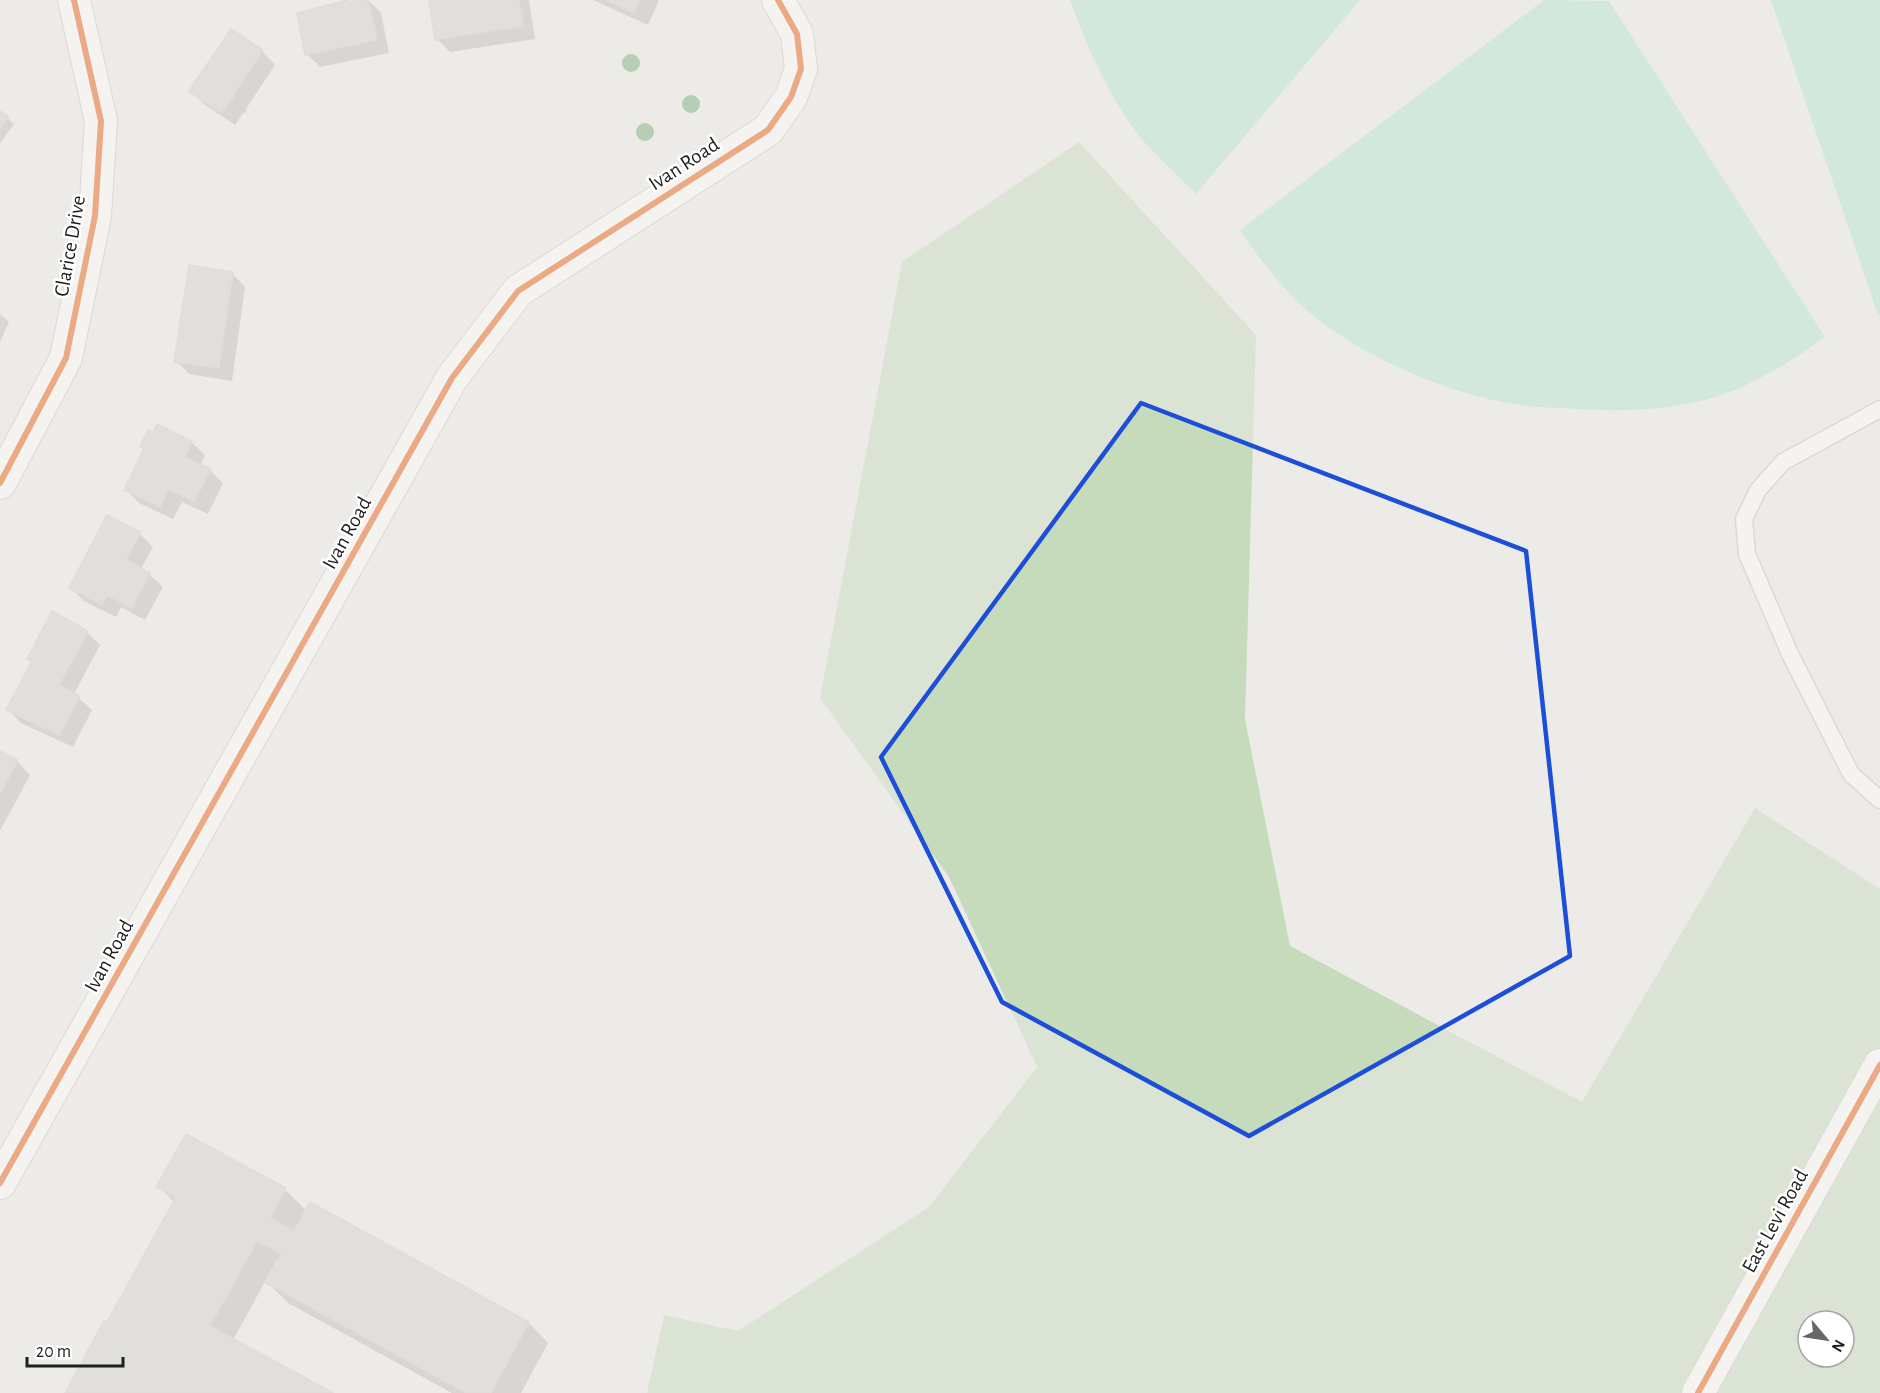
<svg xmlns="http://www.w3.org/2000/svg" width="1880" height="1393" viewBox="0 0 1880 1393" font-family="'Alegreya Sans',sans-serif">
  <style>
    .forest { fill: #c6dbbc; fill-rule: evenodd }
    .pitch { fill: #b2e4d1 }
    .shadow { fill: #0003 }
    .building { fill: #d3d1ce; stroke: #cfccc8; stroke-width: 1.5 }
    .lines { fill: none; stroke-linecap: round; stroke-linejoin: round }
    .service-casing { stroke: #c5c4c3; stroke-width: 19 }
    .minor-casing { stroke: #c5c4c3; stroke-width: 34 }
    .service { stroke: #fcfcfb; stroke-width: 16 }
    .minor { stroke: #fcfcfb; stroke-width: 32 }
    .cycleway-casing { stroke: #fff; stroke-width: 10 }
    .cycleway { stroke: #e8590c; stroke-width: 6 }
    .tree { fill: #71ae76 }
    .marked { fill: none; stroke: #1d4ed8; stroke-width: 4.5; stroke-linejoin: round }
    .labels { text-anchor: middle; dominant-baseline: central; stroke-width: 5; stroke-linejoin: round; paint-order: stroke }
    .street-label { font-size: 21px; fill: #1e1e1e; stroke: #fff }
  </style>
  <rect width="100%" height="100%" fill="#ecebe7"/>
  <!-- forest -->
  <path class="forest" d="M1079 142 1256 335 1245 719 1290 946 1582 1102 1755 808 1880 889V1393H647L664 1315 738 1331 929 1207 1037 1067 949 877 820 698 902 262ZM1808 1321H1844V1357H1808Z"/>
  <!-- pitch -->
  <path class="pitch" d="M1070 0H1360L1196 194C1179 177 1162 161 1146 144 1111 103 1088 50 1070 0Z
    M1544 0 1609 1 1825 337C1795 359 1762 380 1727 393 1683 410 1625 412 1578 409 1559 408 1539 408 1520 405 1447 395 1349 352 1297 301 1276 280 1256 255 1240 230Z
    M1771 0H1880V314L1878 315Z"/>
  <!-- shadow -->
  <path class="shadow" d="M368 0 381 13 389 53 320 67 307 54 349 4Z
    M431 0H529L535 39 450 52 437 39Z
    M593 0H659L648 25Z
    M262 51 275 65 246 109 247 111 245 113 244 112 235 125 204 104 191 91Z
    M0 113 14 124 0 143Z
    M232 273 245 287 232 381 189 374 176 361Z
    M0 314 9 322 0 342Z
    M158 426 191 442 205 455 200 466 210 470 223 483 208 514 182 502 173 519 139 503 126 489Z
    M140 534 153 547 141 569 149 574 163 587 145 620 121 607 116 617 84 601 71 588Z
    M87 632 100 645 74 694 92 710 73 747 21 723 8 709 33 662 29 659Z
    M0 752 17 761 30 775 0 831Z
    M186 1136 285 1190 307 1211 310 1204 529 1323 548 1343 521 1393H452L288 1303 268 1283 280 1261 277 1260 233 1340 330 1393H67L108 1324 175 1203 158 1186Z"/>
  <!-- building -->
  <path class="building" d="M348 0 349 2 368 0 377 40 305 55 297 13Z
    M429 0H519L523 26 435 40Z
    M606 0H640L634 13Z
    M231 29 263 50 233 95 235 96 221 113 189 91Z
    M0 111 9 117 0 129Z
    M189 265 233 272 219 368 174 362Z
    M157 424 192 441 185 457 211 469 194 502 168 489 160 507 124 490 144 449 140 446 148 430 153 432Z
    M107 515 141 532 126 560 150 573 132 608 107 595 102 605 69 588Z
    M52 611 88 631 59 685 80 696 59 735 6 710 32 661 27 659Z
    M0 751 18 760 0 794Z
    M186 1134 286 1188 270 1218 294 1231 310 1202 529 1322 491 1393H466L266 1283 282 1254 257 1241 210 1326 333 1393H65L104 1321 107 1322 176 1197 156 1187Z"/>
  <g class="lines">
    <!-- service casing -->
    <g class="service-casing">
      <path id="service" d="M1880 409 1783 462 1758 490 1744 519 1747 554 1790 654 1851 774 1880 800"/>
    </g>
    <!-- minor casing -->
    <g class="minor-casing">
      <path id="minor" d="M0 483 66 358 95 216 101 121 74 0
        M0 1183 452 378 518 291 768 130 791 97 801 69 797 34 778 0
        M1698 1393 1880 1065"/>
    </g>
    <!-- service -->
    <use href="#service" class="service"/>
    <!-- minor -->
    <use href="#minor" class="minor"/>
    <!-- cycleway casing -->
    <g class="cycleway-casing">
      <path id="cycleway" d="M0 483 66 358 95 216 101 121 74 0
        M0 1183 452 378 518 291 768 130 791 97 801 69 797 34 778 0
        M1698 1393 1880 1065"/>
    </g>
    <!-- cycleway -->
    <use href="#cycleway" class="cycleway"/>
  </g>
  <!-- trees -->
  <g class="tree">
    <circle cx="631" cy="63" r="9"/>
    <circle cx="691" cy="104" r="9"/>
    <circle cx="645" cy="132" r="9"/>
  </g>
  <!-- marked area -->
  <path d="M0 0H1880V1393H0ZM1141 403 1526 551 1570 956 1249 1136 1002 1002 881 757Z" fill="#ecebe7" fill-opacity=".55" fill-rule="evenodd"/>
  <path class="marked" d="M1141 403 1526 551 1570 956 1249 1136 1002 1002 881 757Z"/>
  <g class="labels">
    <!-- street labels -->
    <g class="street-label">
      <text transform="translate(684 164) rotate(-33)">Ivan Road</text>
      <text transform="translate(70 246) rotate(-80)">Clarice Drive</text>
      <text transform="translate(347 533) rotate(-61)">Ivan Road</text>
      <text transform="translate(109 956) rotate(-61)">Ivan Road</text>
      <text transform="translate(1775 1221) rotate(-61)">East Levi Road</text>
    </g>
  </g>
  <!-- north arrow -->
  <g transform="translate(1826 1339) rotate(119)"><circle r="28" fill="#ffffff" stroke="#a5a5a5" stroke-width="1.5"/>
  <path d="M0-4.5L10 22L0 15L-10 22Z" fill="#666664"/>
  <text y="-9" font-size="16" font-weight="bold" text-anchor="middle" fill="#1e1e1e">N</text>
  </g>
  <!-- scale -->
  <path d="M27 1357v9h96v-9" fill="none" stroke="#1e1e1e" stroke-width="3"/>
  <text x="36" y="1357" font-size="18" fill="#1e1e1e" stroke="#ffffff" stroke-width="4.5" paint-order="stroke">20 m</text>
</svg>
